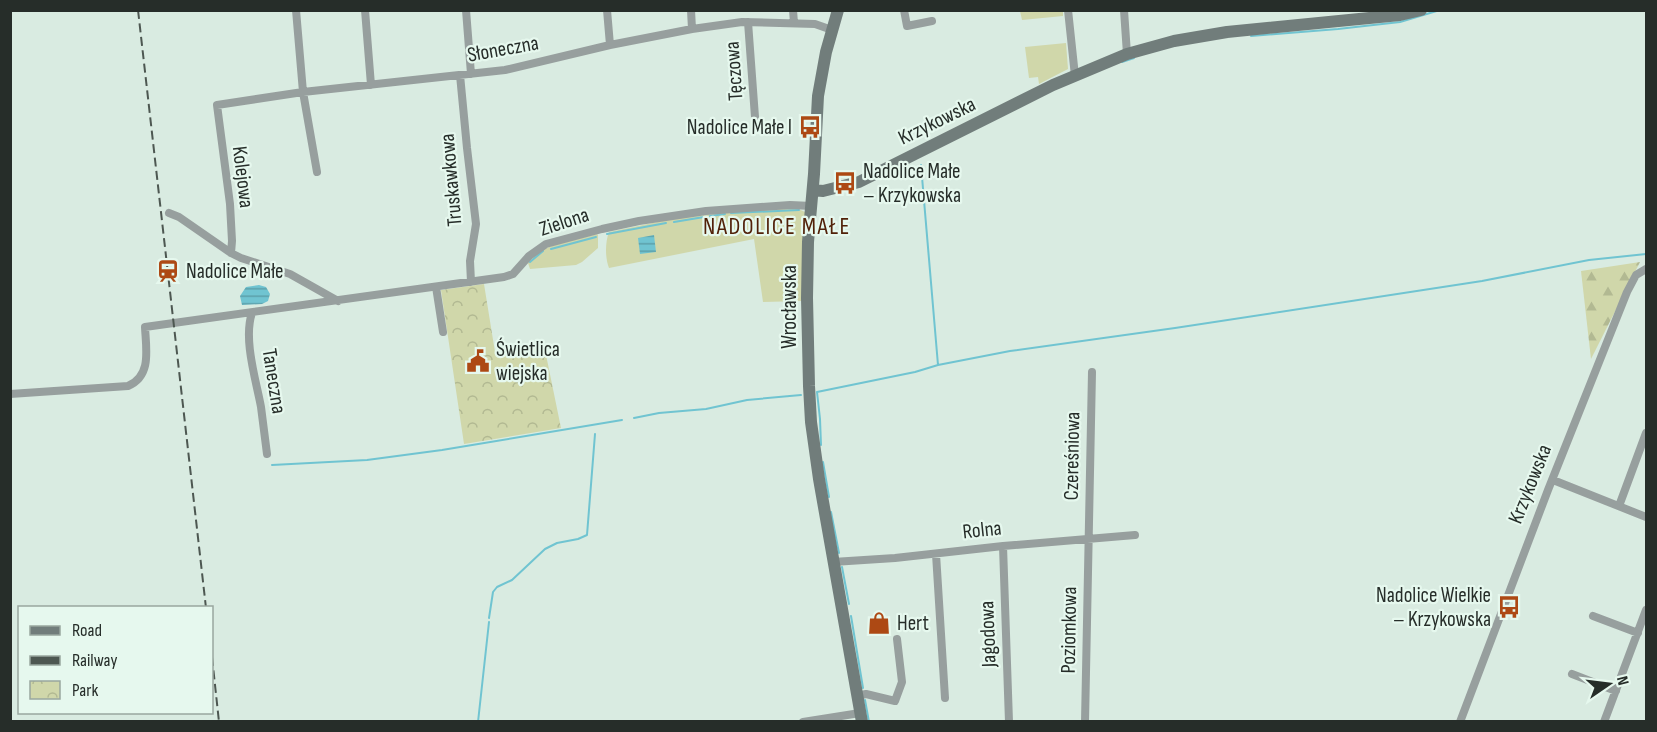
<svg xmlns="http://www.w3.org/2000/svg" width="1657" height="732" viewBox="0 0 1657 732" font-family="'Sofia Sans Condensed',sans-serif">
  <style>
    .grass { fill: #d0d7aa }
    .forest { fill: url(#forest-firs) }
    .park { fill: url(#park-crowns) }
    .water { fill: url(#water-rules) }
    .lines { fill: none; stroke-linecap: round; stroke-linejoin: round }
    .stream { stroke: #70c4d1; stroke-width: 2 }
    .street { stroke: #979f9e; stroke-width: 8 }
    .secondary { stroke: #717d7b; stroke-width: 12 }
    .rail { stroke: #4d5751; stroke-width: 2; stroke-dasharray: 9 4.5; stroke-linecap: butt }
    .labels { text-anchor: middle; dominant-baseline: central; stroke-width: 4.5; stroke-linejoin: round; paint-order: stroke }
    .street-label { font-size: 21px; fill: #262d29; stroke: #e6f8ee }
    .poi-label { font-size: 21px; fill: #262d29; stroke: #e6f8ee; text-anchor: start }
    .quarter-label { font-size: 24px; letter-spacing: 1.5px; fill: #512109; stroke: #e6f8ee }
  </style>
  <defs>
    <pattern id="forest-firs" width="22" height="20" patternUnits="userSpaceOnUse" patternTransform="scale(1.5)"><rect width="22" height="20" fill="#d0d7aa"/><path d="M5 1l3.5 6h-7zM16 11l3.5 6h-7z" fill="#b2b992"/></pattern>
    <pattern id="park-crowns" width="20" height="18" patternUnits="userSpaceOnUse" patternTransform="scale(1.5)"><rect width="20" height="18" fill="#d0d7aa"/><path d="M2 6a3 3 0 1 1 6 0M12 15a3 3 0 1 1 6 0" fill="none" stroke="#b2b992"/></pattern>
    <pattern id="water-rules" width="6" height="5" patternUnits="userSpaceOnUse" patternTransform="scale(1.5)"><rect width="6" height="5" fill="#70c4d1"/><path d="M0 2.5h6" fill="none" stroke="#5ca0aa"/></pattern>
  </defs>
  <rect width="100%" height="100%" fill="#d9ebe1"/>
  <!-- grass -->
  <path class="grass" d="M1020 11H1063V16L1022 20Z
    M1066 43 1068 69 1039 84 1038 77 1029 78 1025 47Z
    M796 208 805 212 802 301 763 302 754 239 609 268C605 258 605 242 609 232L672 219 730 212Z
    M597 234 598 235V248L582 262 576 265 530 269 528 263 529 261 542 250 554 245Z"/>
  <!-- forest -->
  <path class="forest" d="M1640 262 1591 359 1581 271Z"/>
  <!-- park -->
  <path class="park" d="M484 284 495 352 544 345 561 428 464 444 441 290Z"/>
  <!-- water -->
  <path class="water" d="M654 235 656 252 640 254 638 238Z
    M259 285 266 287 270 294 268 301 262 304 242 305 240 296 246 287Z"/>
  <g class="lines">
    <!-- stream -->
    <path class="stream" d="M1251 36 1338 29 1400 22 1440 10
      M1122 62 1134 58
      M921 165 938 365
      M731 213 799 210
      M710 216 725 214
      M674 222 704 217
      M607 234 666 223
      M551 249 596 237
      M530 262 543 251
      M634 418 659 413 706 409 747 400 801 395
      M821 445 820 419 817 392 915 372 938 365 1010 351 1175 328 1482 281 1589 260 1646 254
      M823 462 829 497
      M272 465 367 460 442 450 622 420
      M831 512 839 553
      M842 567 849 604
      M851 616 863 688
      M489 618 493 592 497 587 512 580 545 549 557 543 578 539 587 535 595 434
      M865 700 869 722
      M478 722 489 622"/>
    <!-- street -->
    <path class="street" d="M296 10 303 92 317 172
      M365 10 371 85
      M466 10 471 74
      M607 10 610 45
      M691 10 692 29
      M793 10 794 23
      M904 10 907 26 932 21
      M1068 10 1075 76
      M1124 10 1127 54
      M748 22 755 117
      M460 75 467 148 476 224 470 261 471 282
      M169 213 179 217 231 253 241 258 290 274 338 301
      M231 253 232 241 230 204 217 105 303 92 505 70 610 45 692 29 742 22 815 24 832 30
      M436 287 443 332
      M252 313C243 339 256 380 261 407 263 422 265 438 267 454
      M10 394 128 386C152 376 146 349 145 327L504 277 513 274 529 256 546 244 602 229 639 221 706 211 790 205 812 206
      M1553 480 1646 517
      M1619 506 1646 433
      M1003 546 1009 722
      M936 554 945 698
      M833 562 895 558 1003 546 1135 535
      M1593 616 1638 633
      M1572 674 1616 691
      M857 696 866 694 895 701 902 682 897 639
      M803 722 860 713
      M1085 722 1092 372
      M1460 722 1548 490 1627 292 1636 275 1646 269
      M1604 722 1646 610"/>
    <!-- secondary -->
    <path class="secondary" d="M838 10 826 52 818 96 814 174 808 242 807 298 809 386 811 422 819 479 862 722
      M813 190 823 191 859 182 1053 85 1127 54 1174 41 1227 32 1400 15 1421 10"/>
    <!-- rail -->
    <path class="rail" d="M138 10 206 608
      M212 657 219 722"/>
  </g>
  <!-- icons -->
  <defs>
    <g id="bus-bare" transform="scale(1.8)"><path d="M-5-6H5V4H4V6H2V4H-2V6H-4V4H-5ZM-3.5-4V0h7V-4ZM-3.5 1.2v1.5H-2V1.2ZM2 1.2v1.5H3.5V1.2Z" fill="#ad4914" stroke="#e6f8ee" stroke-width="2.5" paint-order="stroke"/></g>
    <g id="station-bare" transform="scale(1.8)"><path d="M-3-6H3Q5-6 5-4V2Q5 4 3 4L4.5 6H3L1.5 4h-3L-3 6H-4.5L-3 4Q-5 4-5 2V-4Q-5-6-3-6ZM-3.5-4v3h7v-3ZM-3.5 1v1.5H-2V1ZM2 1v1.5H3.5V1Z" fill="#ad4914" stroke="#e6f8ee" stroke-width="2.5" paint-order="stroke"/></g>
    <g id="civic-bare" transform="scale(1.8)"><path d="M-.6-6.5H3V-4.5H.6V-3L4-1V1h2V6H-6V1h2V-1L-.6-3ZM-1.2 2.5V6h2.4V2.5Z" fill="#ad4914" stroke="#e6f8ee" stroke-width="2.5" paint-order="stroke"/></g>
    <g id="shop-bare" transform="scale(1.8)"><path d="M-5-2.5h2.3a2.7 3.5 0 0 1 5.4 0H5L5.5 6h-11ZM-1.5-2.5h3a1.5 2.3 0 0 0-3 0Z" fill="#ad4914" stroke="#e6f8ee" stroke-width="2.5" paint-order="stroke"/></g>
  </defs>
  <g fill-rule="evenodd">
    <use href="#bus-bare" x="810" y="127"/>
    <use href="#bus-bare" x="845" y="183"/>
    <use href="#station-bare" x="168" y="271"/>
    <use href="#civic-bare" x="478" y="361"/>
    <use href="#bus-bare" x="1509" y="607"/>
    <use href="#shop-bare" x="879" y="623"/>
  </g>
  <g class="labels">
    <!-- street labels -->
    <g class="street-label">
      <text transform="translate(503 49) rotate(-10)">Słoneczna</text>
      <text transform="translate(734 71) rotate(-94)">Tęczowa</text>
      <text transform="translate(937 121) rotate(-26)">Krzykowska</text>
      <text transform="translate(243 177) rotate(83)">Kolejowa</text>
      <text transform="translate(451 180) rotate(-95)">Truskawkowa</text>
      <text transform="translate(564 222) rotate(-18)">Zielona</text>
      <text transform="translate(789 307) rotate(-90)">Wrocławska</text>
      <text transform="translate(274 381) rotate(81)">Taneczna</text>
      <text transform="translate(1072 456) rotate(-89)">Czereśniowa</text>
      <text transform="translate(1530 484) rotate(-68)">Krzykowska</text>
      <text transform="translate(982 530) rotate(-6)">Rolna</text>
      <text transform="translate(1069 630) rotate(-89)">Poziomkowa</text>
      <text transform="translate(988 634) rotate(-92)">Jagodowa</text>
    </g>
    <!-- poi labels -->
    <g class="poi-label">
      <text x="792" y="127" text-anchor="end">Nadolice Małe I</text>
      <text x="863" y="171">Nadolice Małe<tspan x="863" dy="24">– Krzykowska</tspan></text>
      <text x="186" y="271">Nadolice Małe</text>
      <text x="496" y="349">Świetlica<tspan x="496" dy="24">wiejska</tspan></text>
      <text x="1491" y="595" text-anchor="end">Nadolice Wielkie<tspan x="1491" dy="24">– Krzykowska</tspan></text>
      <text x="897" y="623">Hert</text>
    </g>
    <!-- quarter labels -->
    <g class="quarter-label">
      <text x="777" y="226">NADOLICE MAŁE</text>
    </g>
  </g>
  <!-- border -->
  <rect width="1657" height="732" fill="none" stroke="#262d29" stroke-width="24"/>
  <!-- legend -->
  <rect x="18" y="606" width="195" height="108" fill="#e6f8ee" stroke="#99a79f" stroke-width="1.5"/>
  <rect x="30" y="626" width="30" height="9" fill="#717d7b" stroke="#99a79f" stroke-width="1.5"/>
  <text x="72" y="636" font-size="18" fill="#262d29">Road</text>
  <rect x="30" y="656" width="30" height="9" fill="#4d5751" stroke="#99a79f" stroke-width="1.5"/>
  <text x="72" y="666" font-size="18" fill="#262d29">Railway</text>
  <rect x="30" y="681" width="30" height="18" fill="url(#park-crowns)" stroke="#99a79f" stroke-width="1.5"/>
  <text x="72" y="696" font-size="18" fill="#262d29">Park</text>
  <!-- north arrow -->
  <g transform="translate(1609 684) rotate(76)" stroke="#e6f8ee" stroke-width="4.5" paint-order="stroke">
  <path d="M0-4.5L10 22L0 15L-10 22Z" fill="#262d29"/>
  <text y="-9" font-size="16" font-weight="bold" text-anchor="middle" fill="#262d29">N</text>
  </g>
</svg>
